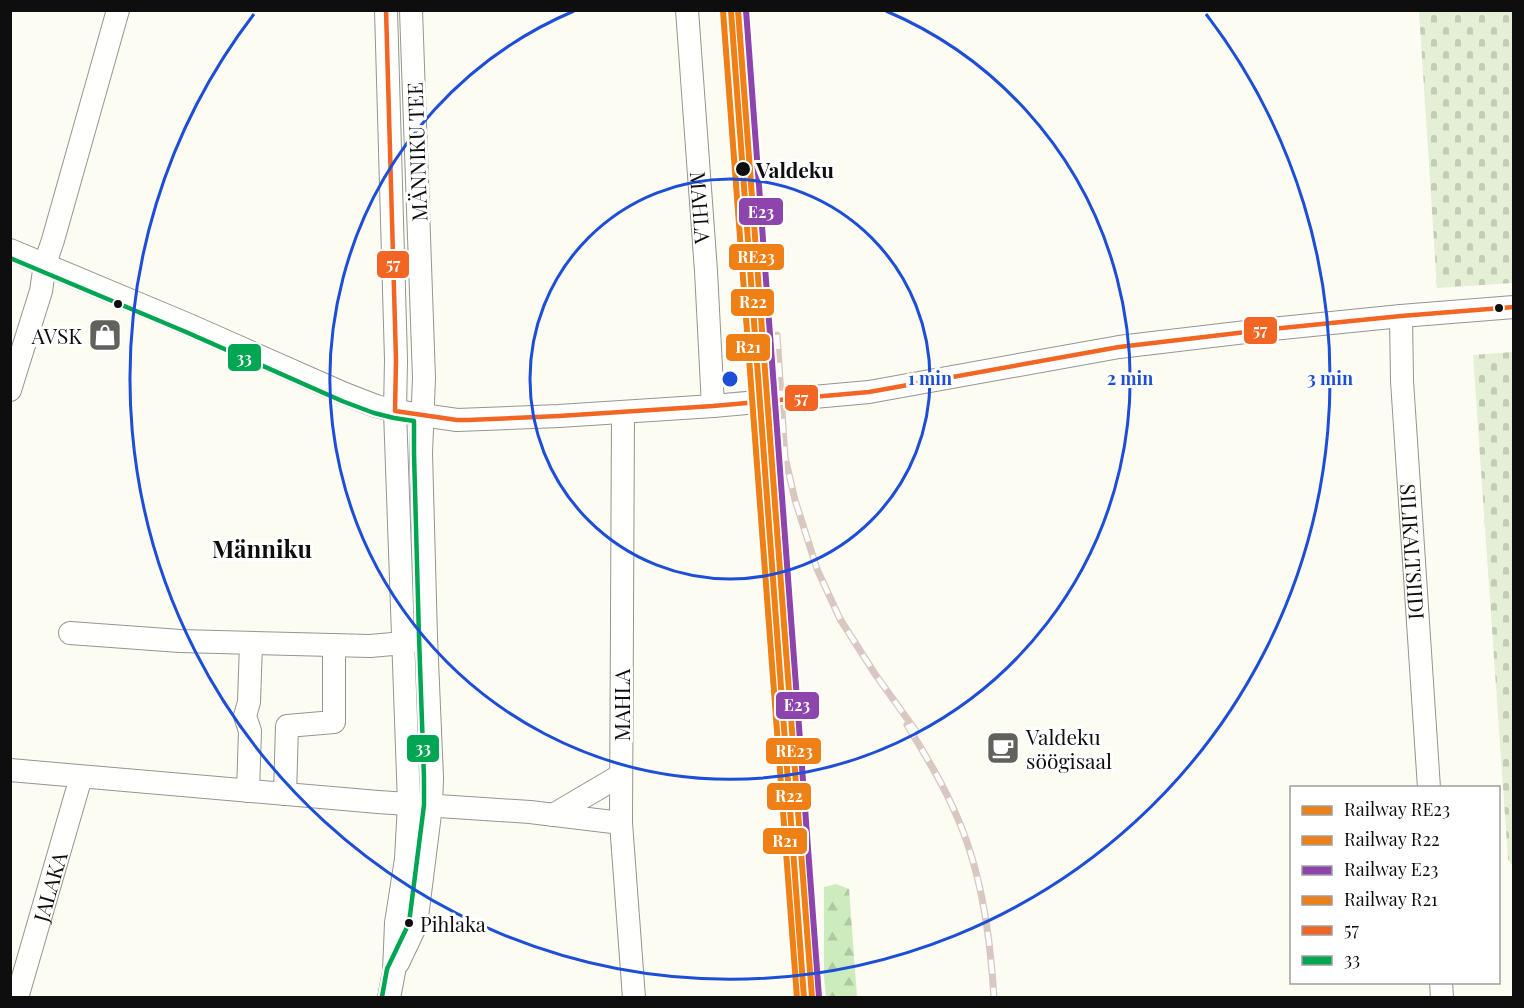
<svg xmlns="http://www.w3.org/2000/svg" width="1524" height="1008" viewBox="0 0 1524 1008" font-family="'Playfair Display',serif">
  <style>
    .forest { fill: url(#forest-firs) }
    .cemetery { fill: url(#cemetery-stones) }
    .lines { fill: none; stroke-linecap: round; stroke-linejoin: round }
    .minor-casing { stroke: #959591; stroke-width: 24 }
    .minor { stroke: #fffffd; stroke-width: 22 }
    .rail-casing { stroke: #d9c7c2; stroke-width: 7 }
    .rail { stroke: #fff; stroke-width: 4.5; stroke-dasharray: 14; stroke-linecap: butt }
    .bus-1-casing { stroke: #fff; stroke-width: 9 }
    .bus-2-casing { stroke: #fff; stroke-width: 9 }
    .bus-1 { stroke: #f26522; stroke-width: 4.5 }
    .bus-2 { stroke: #00a651; stroke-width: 4.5 }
    .rail-1-casing { stroke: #fff; stroke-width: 10 }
    .rail-2-casing { stroke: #fff; stroke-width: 10 }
    .rail-3-casing { stroke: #fff; stroke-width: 10 }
    .rail-4-casing { stroke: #fff; stroke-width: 10 }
    .rail-1 { stroke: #ef8016; stroke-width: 6 }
    .rail-2 { stroke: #ef8016; stroke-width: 6 }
    .rail-3 { stroke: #8e44ad; stroke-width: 6 }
    .rail-4 { stroke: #ef8016; stroke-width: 6 }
    .ring { fill: none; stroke: #1d4ed8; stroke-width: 3 }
    .stop-dot { fill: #0e0e0e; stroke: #fff; stroke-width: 2 }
    .labels { text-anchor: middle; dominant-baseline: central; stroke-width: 6; stroke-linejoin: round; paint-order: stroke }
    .bus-label { font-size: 20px; fill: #0e0e0e; stroke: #fff; text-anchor: start }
    .street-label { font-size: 21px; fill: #0e0e0e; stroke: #fff }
    .stop-label { font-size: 21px; font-weight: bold; fill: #0e0e0e; stroke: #fff; text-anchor: start }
    .poi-label { font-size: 21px; fill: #0e0e0e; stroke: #fff; text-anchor: end }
    .quarter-label { font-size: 24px; font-weight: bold; fill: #0e0e0e; stroke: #fff }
    .centre { fill: #1d4ed8; stroke: #fff; stroke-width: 3 }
    .ring-label { font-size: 18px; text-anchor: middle; font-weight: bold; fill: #1d4ed8; stroke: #fff; stroke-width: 6; stroke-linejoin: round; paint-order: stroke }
    .line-badge { stroke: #fff; stroke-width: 2 }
    .badge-label { font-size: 16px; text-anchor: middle; font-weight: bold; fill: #fff }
  </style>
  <defs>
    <pattern id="forest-firs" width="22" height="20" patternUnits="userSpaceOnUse" patternTransform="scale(1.5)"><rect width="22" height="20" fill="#cdecbe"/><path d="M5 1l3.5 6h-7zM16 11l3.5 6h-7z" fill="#afc9a2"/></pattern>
    <pattern id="cemetery-stones" width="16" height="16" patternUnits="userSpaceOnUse" patternTransform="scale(1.5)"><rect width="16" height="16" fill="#e4efd5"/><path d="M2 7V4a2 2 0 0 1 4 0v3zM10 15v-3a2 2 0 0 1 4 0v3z" fill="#c2ccb6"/></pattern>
  </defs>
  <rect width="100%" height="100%" fill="#fcfcf2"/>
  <!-- forest -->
  <path class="forest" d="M836 884 849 889 857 997H826L824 976V887Z"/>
  <!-- cemetery -->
  <path class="cemetery" d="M1419 11H1513V283L1437 288Z
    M1513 352H1514L1513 867 1508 859 1473 355Z"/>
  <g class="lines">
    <!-- minor casing -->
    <g class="minor-casing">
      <g id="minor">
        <path d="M386 10 396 360 395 411 409 804 406 859 396 923 394 972 389 998"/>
        <path id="s1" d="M687 10 706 271 713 406"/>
        <path d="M10 250 189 325 345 394 376 406 395 411 457 420 559 416 713 406 869 392 1119 347 1272 329 1401 316 1514 307"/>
        <path id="s2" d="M1401 316 1402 381 1429 788"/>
        <path d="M10 390 41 291 45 264 53 240 118 10"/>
        <path d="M623 412 621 823 634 998"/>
        <path d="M70 633 180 641 370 646 404 643 418 639"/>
        <path d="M10 770 378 802 530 812 621 823"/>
        <path d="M248 791 250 731 245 716 249 702 251 644"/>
        <path d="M285 794 287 726 334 722V645"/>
        <path d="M553 815 621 775"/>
        <path d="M398 963 416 925 431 806 432 778 426 637 421 453 424 378 411 10"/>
        <path d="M1441 982 1442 998"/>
        <path id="s3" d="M17 998 81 777"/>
      </g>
    </g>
    <!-- minor -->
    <use href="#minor" class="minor"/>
    <!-- rail casing -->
    <g class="rail-casing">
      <path id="rail" d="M777 335 785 457 795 500 817 569 840 619 875 674 916 731
        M907 725C924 753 941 780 954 810 981 868 990 934 994 998"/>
    </g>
    <!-- rail -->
    <use href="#rail" class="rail"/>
    <!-- bus-1 casing -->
    <g class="bus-1-casing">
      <path id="bus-1" d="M386 10 396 360 395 411 457 420H468L559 416 713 406 869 392 1119 347 1272 329 1401 316 1514 307"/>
    </g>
    <!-- bus-2 casing -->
    <g class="bus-2-casing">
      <path id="bus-2" d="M10 258 186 332 342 401 374 413 394 418 414 421V453L419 637 424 778V805L409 923 387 969 382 997"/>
    </g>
    <!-- bus-1 -->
    <use href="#bus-1" class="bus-1"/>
    <!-- bus-2 -->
    <use href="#bus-2" class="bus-2"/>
    <!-- rail-1 casing -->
    <g class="rail-1-casing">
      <path id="rail-1" d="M738 10 812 998"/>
    </g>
    <!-- rail-2 casing -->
    <g class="rail-2-casing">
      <path id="rail-2" d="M731 11 804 998"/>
    </g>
    <!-- rail-3 casing -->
    <g class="rail-3-casing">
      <path id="rail-3" d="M746 10 819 997"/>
    </g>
    <!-- rail-4 casing -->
    <g class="rail-4-casing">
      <path id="rail-4" d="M723 11 797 998"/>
    </g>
    <!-- rail-1 -->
    <use href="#rail-1" class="rail-1"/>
    <!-- rail-2 -->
    <use href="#rail-2" class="rail-2"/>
    <!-- rail-3 -->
    <use href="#rail-3" class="rail-3"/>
    <!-- rail-4 -->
    <use href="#rail-4" class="rail-4"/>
  </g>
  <!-- distance rings -->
  <g class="ring">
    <circle cx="730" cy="379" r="200"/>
    <path d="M886 11A400 400 0 1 1 574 11"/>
    <path d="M1206 14A600 600 0 1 1 254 14"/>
  </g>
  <!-- icons -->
  <defs>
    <g id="shop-square" transform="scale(1.725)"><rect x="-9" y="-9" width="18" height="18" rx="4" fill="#61615e" stroke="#fff"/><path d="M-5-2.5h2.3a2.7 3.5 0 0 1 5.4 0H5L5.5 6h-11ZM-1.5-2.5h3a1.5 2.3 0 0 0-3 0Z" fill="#fff"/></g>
    <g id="cafe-square" transform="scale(1.725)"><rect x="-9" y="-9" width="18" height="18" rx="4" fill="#61615e" stroke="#fff"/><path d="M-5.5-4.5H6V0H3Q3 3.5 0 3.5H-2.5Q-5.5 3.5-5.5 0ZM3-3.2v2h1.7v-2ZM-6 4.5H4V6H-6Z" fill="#fff"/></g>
  </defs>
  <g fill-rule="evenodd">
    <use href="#shop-square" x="105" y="335"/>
    <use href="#cafe-square" x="1003" y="748"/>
  </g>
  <!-- markers -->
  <g class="stop-dot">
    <circle cx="743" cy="169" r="8"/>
    <circle cx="118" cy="304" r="5"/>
    <circle cx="1499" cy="308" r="5"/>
    <circle cx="409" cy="923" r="5"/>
  </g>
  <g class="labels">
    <!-- bus labels -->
    <g class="bus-label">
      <text x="420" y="923">Pihlaka</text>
    </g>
    <!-- street labels -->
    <g class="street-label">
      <text transform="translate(416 152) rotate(-92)">MÄNNIKU TEE</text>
      <text stroke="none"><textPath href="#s1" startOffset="198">MAHLA</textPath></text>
      <text stroke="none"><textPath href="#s2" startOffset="236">SILIKALTSIIDI</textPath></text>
      <text transform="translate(621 705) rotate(-90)">MAHLA</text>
      <text stroke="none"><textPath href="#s3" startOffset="116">JALAKA</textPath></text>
    </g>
    <!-- stop labels -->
    <g class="stop-label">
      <text x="756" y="169">Valdeku</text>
    </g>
    <!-- poi labels -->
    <g class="poi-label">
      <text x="82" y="335">AVSK</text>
      <text x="1026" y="736" text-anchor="start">Valdeku<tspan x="1026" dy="24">söögisaal</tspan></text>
    </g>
    <!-- quarter labels -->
    <g class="quarter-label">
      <text x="262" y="548">Männiku</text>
    </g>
  </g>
  <circle cx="730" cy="379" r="9" class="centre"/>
  <g class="ring-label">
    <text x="930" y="385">1 min</text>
    <text x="1130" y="385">2 min</text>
    <text x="1330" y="385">3 min</text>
  </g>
  <g class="line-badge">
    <rect x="738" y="197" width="46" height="29" rx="6" fill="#8e44ad"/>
    <rect x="728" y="243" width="57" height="28" rx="6" fill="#ef8016"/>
    <rect x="376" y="250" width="34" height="29" rx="6" fill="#f26522"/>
    <rect x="730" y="288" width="45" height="29" rx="6" fill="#ef8016"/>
    <rect x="1243" y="316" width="35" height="29" rx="6" fill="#f26522"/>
    <rect x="725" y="333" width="46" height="29" rx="6" fill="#ef8016"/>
    <rect x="227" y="343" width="35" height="29" rx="6" fill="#00a651"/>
    <rect x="784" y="384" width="35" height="28" rx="6" fill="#f26522"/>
    <rect x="775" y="691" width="45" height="29" rx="6" fill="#8e44ad"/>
    <rect x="406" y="734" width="34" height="29" rx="6" fill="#00a651"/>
    <rect x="765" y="737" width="57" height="28" rx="6" fill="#ef8016"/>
    <rect x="766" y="782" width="46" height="29" rx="6" fill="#ef8016"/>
    <rect x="762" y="827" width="46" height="28" rx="6" fill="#ef8016"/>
  </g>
  <g class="badge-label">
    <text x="761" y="218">E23</text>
    <text x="756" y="263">RE23</text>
    <text x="393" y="270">57</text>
    <text x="753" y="308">R22</text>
    <text x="1260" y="336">57</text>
    <text x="748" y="353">R21</text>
    <text x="244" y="364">33</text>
    <text x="801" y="404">57</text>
    <text x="797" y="711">E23</text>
    <text x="423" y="754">33</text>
    <text x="794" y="757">RE23</text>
    <text x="789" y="802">R22</text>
    <text x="785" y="847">R21</text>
  </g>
  <!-- border -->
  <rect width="1524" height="1008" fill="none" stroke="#0e0e0e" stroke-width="24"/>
  <!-- legend -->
  <rect x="1290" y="786" width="210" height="198" fill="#ffffff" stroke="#9f9f9f" stroke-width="1.5"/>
  <rect x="1302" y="806" width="30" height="9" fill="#ef8016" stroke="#9f9f9f" stroke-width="1.5"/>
  <text x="1344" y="816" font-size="18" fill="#0e0e0e">Railway RE23</text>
  <rect x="1302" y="836" width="30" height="9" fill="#ef8016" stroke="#9f9f9f" stroke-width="1.5"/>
  <text x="1344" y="846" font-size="18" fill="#0e0e0e">Railway R22</text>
  <rect x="1302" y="866" width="30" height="9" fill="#8e44ad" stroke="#9f9f9f" stroke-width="1.5"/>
  <text x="1344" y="876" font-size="18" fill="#0e0e0e">Railway E23</text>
  <rect x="1302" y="896" width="30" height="9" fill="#ef8016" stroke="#9f9f9f" stroke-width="1.5"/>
  <text x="1344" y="906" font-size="18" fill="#0e0e0e">Railway R21</text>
  <rect x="1302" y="926" width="30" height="9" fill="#f26522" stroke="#9f9f9f" stroke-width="1.5"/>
  <text x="1344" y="936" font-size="18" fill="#0e0e0e">57</text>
  <rect x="1302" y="956" width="30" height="9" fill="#00a651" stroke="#9f9f9f" stroke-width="1.5"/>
  <text x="1344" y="966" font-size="18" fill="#0e0e0e">33</text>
</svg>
